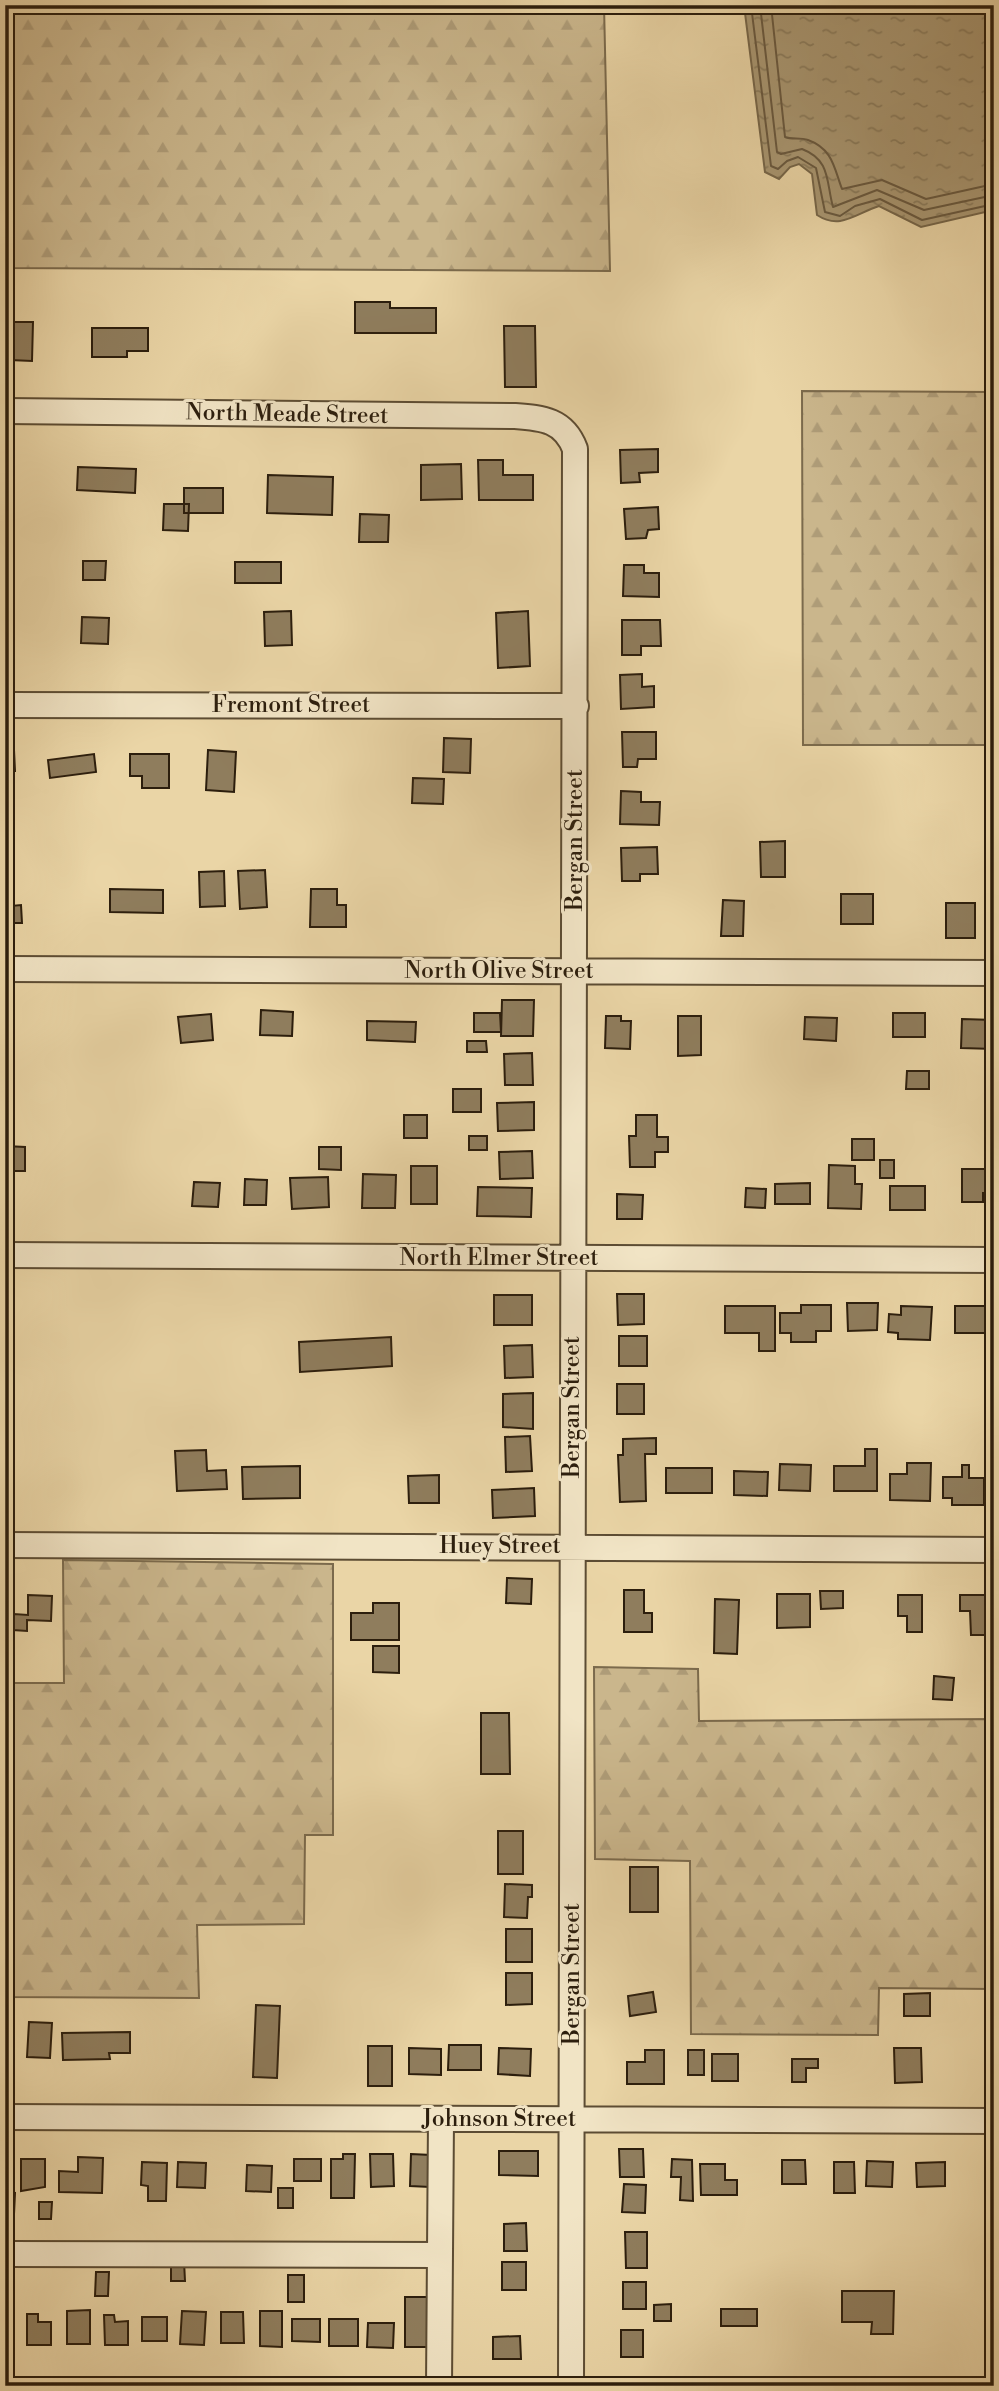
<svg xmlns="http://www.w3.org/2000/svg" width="999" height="2391" viewBox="0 0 999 2391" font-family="'Libre Bodoni',serif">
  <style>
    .forest { fill: url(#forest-firs); stroke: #7b6a4c; stroke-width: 2 }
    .water { fill: url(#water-ripples); stroke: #77674a; stroke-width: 2 }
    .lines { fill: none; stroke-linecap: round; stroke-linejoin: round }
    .shore { stroke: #6a5a40; stroke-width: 2 }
    .building { fill: #8f7d5d; stroke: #2c1e0d; stroke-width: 2 }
    .minor-casing { stroke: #5c4c33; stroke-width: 28 }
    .minor { stroke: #f1e4c5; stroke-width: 24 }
    .labels { text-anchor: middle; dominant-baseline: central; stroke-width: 6; stroke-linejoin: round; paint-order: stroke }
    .street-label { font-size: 23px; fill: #2c1e0d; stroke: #f1e4c5 }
  </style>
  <defs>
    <pattern id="forest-firs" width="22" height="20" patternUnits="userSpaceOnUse" patternTransform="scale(1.75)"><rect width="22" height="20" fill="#cab68c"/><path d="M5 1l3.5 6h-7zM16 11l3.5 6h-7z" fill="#ae9c78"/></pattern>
    <pattern id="water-ripples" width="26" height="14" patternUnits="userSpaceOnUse" patternTransform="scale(1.75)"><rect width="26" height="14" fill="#a99772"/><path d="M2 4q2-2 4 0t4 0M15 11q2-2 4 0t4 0" fill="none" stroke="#8a7b5c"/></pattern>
  </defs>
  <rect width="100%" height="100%" fill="#ead5a6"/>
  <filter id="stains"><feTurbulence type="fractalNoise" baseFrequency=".00286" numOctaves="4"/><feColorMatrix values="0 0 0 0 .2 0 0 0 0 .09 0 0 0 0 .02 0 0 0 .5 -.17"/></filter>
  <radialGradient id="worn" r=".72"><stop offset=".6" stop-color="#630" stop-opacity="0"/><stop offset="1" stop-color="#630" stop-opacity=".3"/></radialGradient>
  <!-- forest -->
  <path class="forest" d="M5 5H604L610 271 5 268Z
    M802 391 994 392V745H803Z
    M63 1560 333 1564V1835H305L304 1924 197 1925 199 1998 5 1997V1602L6 1683H64Z
    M594 1667 698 1669 699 1721 994 1719V1989L879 1988 878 2035 691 2034 690 1861 595 1859Z"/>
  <!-- water -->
  <path class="water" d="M744 5H994V210L921 227 879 206C855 214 840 230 817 215L812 174 799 164 790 167 779 179 765 172Z"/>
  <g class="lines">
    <!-- shore -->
    <path class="shore" d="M751 5 771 166 778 169 787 161 798 157 816 168 825 212 840 216 855 206 880 199 922 220 994 204
      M760 5 777 152 781 154 802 149C831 160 826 182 833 207L877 190 924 210 994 195
      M771 5 785 137C792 140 800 137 808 140 833 149 834 168 842 189L882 180 926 199 994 184"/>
  </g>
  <!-- building -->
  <path class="building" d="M355 302H390V308H436V333H355Z
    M11 322H33L32 361 10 360Z
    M504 326H535L536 387H505Z
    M92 328H148V351H127V357H92Z
    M658 449V472L639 473 640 482 621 483 620 450Z
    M478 460H503V475H533V500H479Z
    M461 464 462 499 421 500V465Z
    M78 467 136 469 135 493 77 490Z
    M268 475 333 477 332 515 267 513Z
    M184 488H223V513H184Z
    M164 504H189L188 531 163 530Z
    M658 507 659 529 648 530 646 538 626 539 624 509Z
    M360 514 389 515 388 542H359Z
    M83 561H106L105 580H83Z
    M235 562H281V583H235Z
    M624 565H644V573H659V597L623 596Z
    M291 611 292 645 265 646 264 612Z
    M528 611 530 666 498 668 496 613Z
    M82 617 109 618 108 644 81 643Z
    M622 620H660L661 646H641V655H622Z
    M642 674V687L654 686V707L621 709 620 675Z
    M622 732H656V759H638L637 767H623Z
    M444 738 471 739 470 773 443 772Z
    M5 750H14L15 771H5Z
    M208 750 236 752 234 792 206 790Z
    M94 754 96 772 50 778 48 760Z
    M130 754H169V788H142V776H130Z
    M413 778 444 779 443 804 412 803Z
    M621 791 641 792V802H660L659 825 620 824Z
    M785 841V877H761L760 842Z
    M657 847 658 874H640V881H622L621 848Z
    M265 870 267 907 240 909 238 871Z
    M224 871 225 906 200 907 199 872Z
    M5 887H10L11 906 21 905 22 923H5Z
    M110 889 163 890V913L110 912Z
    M311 889H337V905H346V927H310Z
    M841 894H873V924H841Z
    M723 900 744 901 743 936H721Z
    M946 903H975V938H946Z
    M502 1000H534L533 1036H501Z
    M261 1010 293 1012 292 1036 260 1035Z
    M474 1013H500L501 1032H474Z
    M893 1013H925V1037H893Z
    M211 1014 213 1040 181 1043 178 1017Z
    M606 1016H621V1021H631L630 1049 605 1048Z
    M678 1016H701V1055L678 1056Z
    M805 1017 837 1018 836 1041 804 1039Z
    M962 1019 994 1020V1049L961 1048Z
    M367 1021 416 1022 415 1042 367 1040Z
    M467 1041H486L487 1052H467Z
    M532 1053 533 1085H505L504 1054Z
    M907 1071H929V1089H906Z
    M453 1089H481V1112H453Z
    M534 1102V1130L498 1131 497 1103Z
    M404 1115H427V1138H404Z
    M636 1115H657V1137H668V1152H655V1167H630L629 1136H636Z
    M469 1136H487V1150H469Z
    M852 1139H874V1160H852Z
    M5 1146 25 1147V1171H5Z
    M319 1147H341V1170L319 1169Z
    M532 1151 533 1178 500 1179 499 1152Z
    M880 1160H894V1178H880Z
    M829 1165 855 1166V1184H862L861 1209 828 1208Z
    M411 1166H437V1204H411Z
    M962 1169H994V1193H983V1202H962Z
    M363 1174 396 1175 395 1208H362Z
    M328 1177 329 1207 292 1209 290 1178Z
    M245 1179 267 1180 266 1205H244Z
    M194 1182 220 1183 218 1207 192 1206Z
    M810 1183V1204H775V1184Z
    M890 1186H925V1210H890Z
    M478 1187 532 1188 531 1217 477 1216Z
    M746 1188 766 1189 765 1208 745 1207Z
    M617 1194 643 1195 642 1219H617Z
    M617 1294H644V1324L618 1325Z
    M494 1295H532V1325H494Z
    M847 1303H878L877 1330 848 1331Z
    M801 1305H831V1331H816V1342H791V1333H780V1313H801Z
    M725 1306H775V1351H759V1333H725Z
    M901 1306 932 1307 930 1340 898 1339V1333L888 1332 889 1314 901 1315Z
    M955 1306H985V1333H955Z
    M619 1336H647V1366H619Z
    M391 1337 392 1366 300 1372 299 1342Z
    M532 1345 533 1377 505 1378 504 1346Z
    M617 1384H644V1414H617Z
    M533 1393V1429L503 1427V1394Z
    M530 1436 532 1471 506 1472 505 1437Z
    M656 1438V1454H645L646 1501 620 1502 618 1455H623V1439Z
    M865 1449H877V1491H834V1466H865Z
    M206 1450 207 1471 226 1470 227 1489 177 1491 175 1451Z
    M907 1463H931L930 1501 890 1500V1474H907Z
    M780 1464 811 1465 810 1491 779 1490Z
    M962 1465H969V1478H984V1505H952V1498H943V1477H962Z
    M300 1466V1498L243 1499 242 1467Z
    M666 1468H712V1493H666Z
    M734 1471 768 1472 767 1496 734 1495Z
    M439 1475V1503H409L408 1476Z
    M534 1488 535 1516 493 1518 492 1490Z
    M507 1578 532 1579 531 1604 506 1603Z
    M624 1590H644V1613H652V1632H624Z
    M820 1591H843V1608L821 1609Z
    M777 1594H810V1627L777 1628Z
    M28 1595 52 1596 51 1621 27 1620V1631L13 1630 14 1614 28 1615Z
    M898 1595H922V1632H907V1616H898Z
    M960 1595H990V1635H971L970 1611H960Z
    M715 1599 739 1600 737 1654 714 1653Z
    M373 1603H399V1640H351V1613H373Z
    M373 1646H399V1673L373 1672Z
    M934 1676 954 1678 952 1700 933 1699Z
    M481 1713H509L510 1774H481Z
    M498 1831H523V1874H498Z
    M630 1867H658V1912H630Z
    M505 1884 532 1885V1897H528L527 1918 504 1917Z
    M506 1929H532V1962H506Z
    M506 1973H532V2004L506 2005Z
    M653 1992 656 2012 630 2016 628 1996Z
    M930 1993V2016H904V1994Z
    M256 2005 280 2006 277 2078 253 2077Z
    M29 2022 52 2023 50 2058 27 2057Z
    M5 2025H8L7 2060H5Z
    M130 2032V2053H109L110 2059 63 2060 62 2033Z
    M449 2045H481V2070H448Z
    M368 2046H392V2086H368Z
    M409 2048 441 2049V2075L409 2074Z
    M499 2048 531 2049 530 2076 498 2074Z
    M894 2048H921L922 2082 895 2083Z
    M645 2050H664V2084H627V2062H645Z
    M688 2050H704V2075H688Z
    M712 2054H738V2081H712Z
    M792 2059H818V2068H806V2082H792Z
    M619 2149H643L644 2177H620Z
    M499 2151H538V2176L499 2175Z
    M343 2154H355L354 2198H331V2159H343Z
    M370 2154H393L394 2186 371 2187Z
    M411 2154 431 2155 430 2187 410 2186Z
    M78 2157 103 2158 102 2193 59 2192V2171L78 2172Z
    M21 2159H45V2187L21 2191Z
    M294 2159H321V2181H294Z
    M672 2159 692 2160 693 2201 680 2200 681 2177H671Z
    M782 2160H805L806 2184H782Z
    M867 2161 893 2162 892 2187 866 2186Z
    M142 2162 167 2163 166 2201H148V2186L141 2185Z
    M178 2162 206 2163 205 2188 177 2187Z
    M834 2162H854L855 2193H834Z
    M945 2162V2186L917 2187 916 2163Z
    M700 2164H725V2180H737V2195H701Z
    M247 2165 272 2166 271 2192 246 2191Z
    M624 2184 646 2185 645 2213 622 2212Z
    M278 2188H293V2208H278Z
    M5 2192 15 2193 14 2214H5Z
    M39 2202H52L51 2219H39Z
    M526 2223 527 2251H504V2224Z
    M625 2232H647V2268H626Z
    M184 2261 185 2281H171V2262Z
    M502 2262H526V2290H502Z
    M96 2272H109L108 2296H95Z
    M288 2275H304V2302H288Z
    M623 2282H646V2309H623Z
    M842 2291H894L893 2334H871L872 2322H842Z
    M987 2291H994V2340H986Z
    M405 2297H429V2347H405Z
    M671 2304V2321H654V2305Z
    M721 2309H757V2326H721Z
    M90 2310V2344H67V2311Z
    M182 2311 206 2312 204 2345 180 2344Z
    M260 2311H282V2347L260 2346Z
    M221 2312H243L244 2343H221Z
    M27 2314H38V2322H51V2345H27Z
    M104 2315H114L115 2322 128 2321V2345H105Z
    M142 2317H167V2341H142Z
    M292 2319H320V2342L292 2341Z
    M329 2319H358V2346H329Z
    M5 2321 13 2322 12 2345 5 2344Z
    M368 2323H394L393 2348 367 2347Z
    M621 2330H643V2357H621Z
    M520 2336 521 2359H493V2337Z"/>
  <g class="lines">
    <!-- minor casing -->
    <g class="minor-casing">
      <path id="minor" d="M5 411 515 416C543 418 564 420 575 449L571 2386
        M5 705 576 706
        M5 969 994 973
        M5 1255 994 1260
        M5 1545 994 1550
        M5 2117 994 2121
        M5 2254 439 2255
        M439 2386 441 2119"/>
    </g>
    <!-- minor -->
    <use href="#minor" class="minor"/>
  </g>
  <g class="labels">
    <!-- street labels -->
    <g class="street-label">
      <text transform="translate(287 414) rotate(1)">North Meade Street</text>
      <text x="291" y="705">Fremont Street</text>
      <text transform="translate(575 840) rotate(-90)">Bergan Street</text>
      <text x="499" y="971">North Olive Street</text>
      <text x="499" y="1258">North Elmer Street</text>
      <text transform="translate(572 1407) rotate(-90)">Bergan Street</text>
      <text x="500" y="1546">Huey Street</text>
      <text transform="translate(572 1974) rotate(-90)">Bergan Street</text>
      <text x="499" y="2119">Johnson Street</text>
    </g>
  </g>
  <!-- margin -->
  <rect width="999" height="2391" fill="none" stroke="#ead5a6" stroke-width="28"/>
  <rect x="7" y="7" width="985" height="2377" fill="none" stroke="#2c1e0d" stroke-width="3.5"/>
  <rect x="14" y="14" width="971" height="2363" fill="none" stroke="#2c1e0d" stroke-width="2"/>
  <rect width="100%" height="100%" filter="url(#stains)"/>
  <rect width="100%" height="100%" fill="url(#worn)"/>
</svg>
